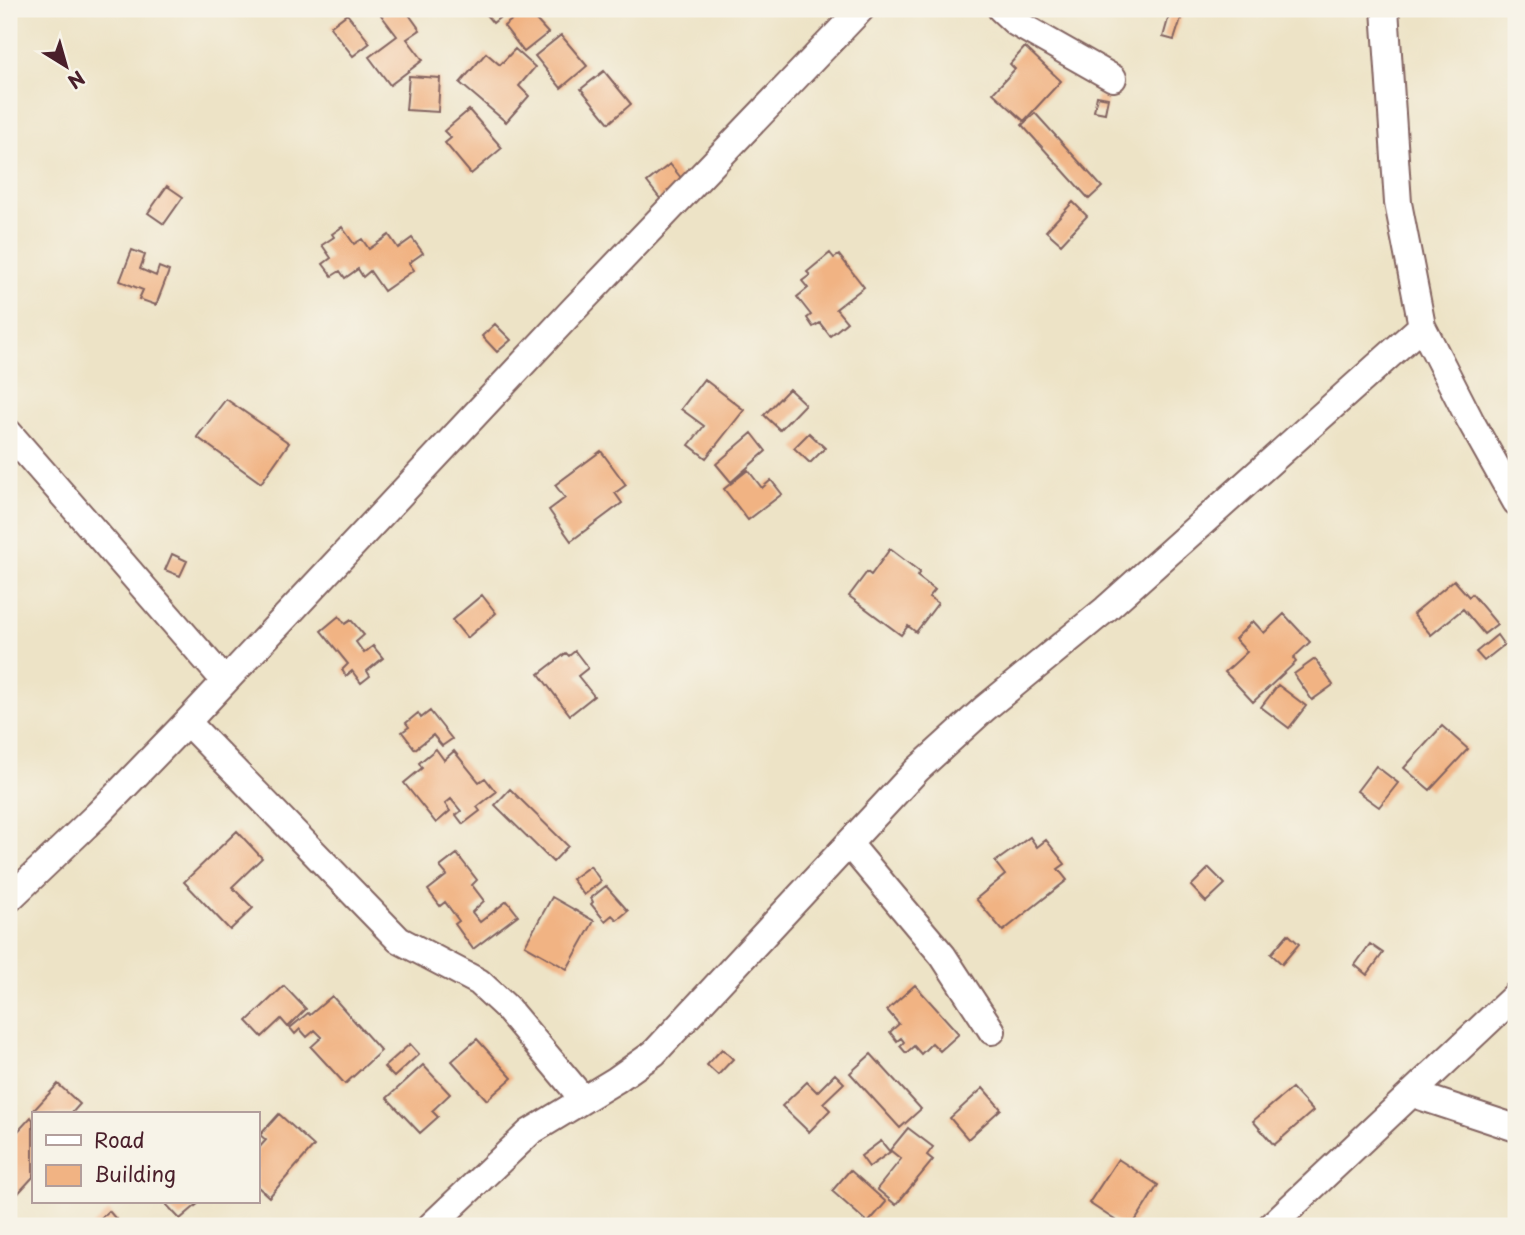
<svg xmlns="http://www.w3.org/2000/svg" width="1525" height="1235" viewBox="0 0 1525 1235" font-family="'Playpen Sans',sans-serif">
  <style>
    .building { fill: #f1b383 }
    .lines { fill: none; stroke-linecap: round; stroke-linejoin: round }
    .minor-casing { stroke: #836461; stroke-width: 30 }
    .minor { stroke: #fff; stroke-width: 26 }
  </style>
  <rect width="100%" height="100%" fill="#f7f3e8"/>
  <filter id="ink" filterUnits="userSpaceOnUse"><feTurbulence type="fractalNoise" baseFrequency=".0143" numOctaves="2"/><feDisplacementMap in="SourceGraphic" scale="14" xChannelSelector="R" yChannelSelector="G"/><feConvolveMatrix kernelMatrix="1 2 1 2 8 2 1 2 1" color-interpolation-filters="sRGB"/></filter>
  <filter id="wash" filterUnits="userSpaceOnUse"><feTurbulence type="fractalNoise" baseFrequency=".00686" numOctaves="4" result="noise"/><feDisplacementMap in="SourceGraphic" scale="28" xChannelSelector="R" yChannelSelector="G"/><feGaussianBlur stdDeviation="1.57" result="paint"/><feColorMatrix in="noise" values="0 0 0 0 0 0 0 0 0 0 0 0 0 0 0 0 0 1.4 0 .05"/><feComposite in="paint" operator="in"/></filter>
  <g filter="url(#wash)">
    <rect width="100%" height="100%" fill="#ede3c6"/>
    <g id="blocks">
      <!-- building -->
      <path class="building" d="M389 9H405L420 30 407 39 423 60 390 85 369 57 397 36 381 15Z
        M481 9H510L493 23Z
        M526 9 548 33 524 52 504 26Z
        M1171 9H1184L1174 40 1163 37Z
        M347 14 370 43 353 56 330 27Z
        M561 35 587 66 561 88 535 56Z
        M1025 47 1061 81 1024 121 993 93 1015 69 1010 64Z
        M515 49 535 67 519 86 529 96 506 122 460 83 486 53 500 65Z
        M604 71 631 104 609 123 581 89Z
        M409 76 440 78 438 112 406 110Z
        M1097 96 1108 98 1105 113 1094 111Z
        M469 110 502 148 471 174 445 143 451 138 444 131Z
        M1035 113 1102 187 1089 199 1022 125Z
        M670 164 685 183 662 201 647 182Z
        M167 186 183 197 164 224 148 213Z
        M1073 202 1087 216 1061 244 1046 231Z
        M342 227 354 244 362 239 369 249 389 235 398 248 412 238 423 253 409 263 414 270 384 291 370 271 363 277 358 269 345 278 340 271 332 276 323 264 331 258 322 245 334 237 332 234Z
        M132 250 145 255 140 269 156 276 159 267 169 271 156 305 139 299 143 290 120 281Z
        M830 253 834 258 839 255 864 287 836 309 847 322 830 336 820 323 813 327 807 318 811 315 797 297 808 288 802 281 810 275 807 272Z
        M495 324 511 340 497 352 482 336Z
        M704 379 744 410 706 458 689 445 704 426 681 409Z
        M789 389 805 404 780 430 764 415Z
        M226 399 289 443 261 483 197 437Z
        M752 433 766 451 731 482 716 464Z
        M809 433 825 448 810 463 794 448Z
        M601 451 626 485 615 493 622 503 571 541 549 510 565 498 555 485Z
        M748 470 762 488 771 480 782 494 748 520 724 489Z
        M890 549 920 572 917 576 935 590 929 597 938 603 916 632 908 626 901 635 849 596 867 572 871 575Z
        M172 554 187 561 180 576 165 570Z
        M1454 580 1469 597 1472 594 1497 624 1484 634 1463 609 1431 635 1413 614Z
        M482 595 496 613 467 638 452 620Z
        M1284 614 1310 642 1293 658 1296 662 1253 702 1225 672 1247 652 1235 639 1253 621 1264 633Z
        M339 616 345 624 351 620 364 635 356 642 364 653 373 646 383 658 367 671 370 676 361 683 352 671 346 676 342 670 348 664 321 631Z
        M1497 635 1504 645 1484 661 1476 652Z
        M575 651 588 668 578 676 594 696 570 715 539 674 566 653 569 656Z
        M1315 659 1333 685 1312 700 1294 674Z
        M1278 685 1306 706 1289 728 1261 707Z
        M430 711 452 739 442 746 433 735 415 749 402 732 409 727 406 723 418 713 421 718Z
        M1442 726 1468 749 1430 790 1404 768Z
        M436 749 444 760 454 751 479 782 485 778 496 792 477 807 480 811 463 824 456 815 461 811 451 799 445 804 450 811 436 823 404 783 422 768 419 763Z
        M1376 766 1398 783 1379 807 1357 791Z
        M510 789 568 846 553 862 495 805Z
        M237 831 262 858 232 887 253 908 230 930 184 882Z
        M1030 837 1037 847 1046 840 1065 864 1058 869 1067 880 1003 931 976 899 1005 875 995 862Z
        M457 854 477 880 472 885 484 901 472 912 480 922 507 901 518 915 473 949 455 924 459 921 445 902 440 906 428 890 447 875 440 867Z
        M590 866 601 881 584 895 572 879Z
        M1209 868 1225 884 1206 902 1191 886Z
        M606 886 628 911 617 920 612 915 605 921 591 904 593 902 591 898Z
        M552 897 594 921 567 969 525 945Z
        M1288 934 1299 944 1282 964 1271 954Z
        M1370 944 1383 953 1367 975 1355 965Z
        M915 985 959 1034 940 1051 932 1043 921 1054 914 1046 906 1053 900 1046 904 1042 901 1038 897 1041 890 1032 899 1024 887 1010Z
        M284 986 306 1009 288 1027 281 1019 262 1037 247 1021Z
        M332 996 381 1051 345 1084 311 1047 322 1037 315 1030 307 1037 300 1029 295 1034 290 1028 308 1013 310 1015Z
        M477 1039 512 1078 487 1100 452 1061Z
        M410 1044 419 1054 394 1077 384 1067Z
        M722 1049 733 1059 718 1075 707 1065Z
        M871 1054 921 1109 900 1128 850 1073Z
        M423 1065 450 1094 432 1111 438 1117 420 1133 387 1098Z
        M835 1074 844 1083 823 1103 830 1110 809 1132 782 1106 807 1082 817 1092Z
        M58 1084 80 1104 71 1114H38L34 1110Z
        M983 1088 1001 1109 968 1139 950 1118Z
        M1292 1088 1313 1111 1274 1145 1253 1121Z
        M279 1114 314 1146 269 1197 257 1186V1150L266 1140 260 1135Z
        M31 1117 33 1120V1177L12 1200 9 1198V1141Z
        M908 1128 933 1147 927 1155 933 1160 896 1205 877 1189 901 1159 890 1150Z
        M881 1141 890 1152 869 1167 861 1156Z
        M1118 1159 1158 1185 1132 1226H1124L1089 1203Z
        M850 1170 886 1202 868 1223 832 1191Z
        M164 1202H200L180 1219Z
        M109 1211 122 1226H92Z"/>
    </g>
  </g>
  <g filter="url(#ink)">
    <use href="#blocks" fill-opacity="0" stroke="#836461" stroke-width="2"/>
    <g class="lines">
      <!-- minor casing -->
      <g class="minor-casing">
        <path id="minor" d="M1001 9 1016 23 1113 78
          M1385 9 1398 203 1422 326 1470 420 1516 502
          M9 433 224 680
          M187 722 399 940 479 982 506 1007 583 1099
          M849 844 943 956 992 1031
          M9 899 98 814 187 722 574 309 861 9
          M1413 1094 1516 1128
          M431 1226 530 1132 616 1080 654 1053 917 770 984 709 1106 609 1422 326
          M1271 1226 1516 995"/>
      </g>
      <!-- minor -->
      <use href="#minor" class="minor"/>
    </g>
  </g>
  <!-- margin -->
  <rect width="1525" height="1235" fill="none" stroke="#f7f3e8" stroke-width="35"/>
  <!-- legend -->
  <rect x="32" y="1112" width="228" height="91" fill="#f7f3e8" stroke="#b29e9c" stroke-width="2"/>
  <rect x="46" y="1135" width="35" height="10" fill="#ffffff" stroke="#b29e9c" stroke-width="2"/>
  <text x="94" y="1148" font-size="21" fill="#4a1f2b">Road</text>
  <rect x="46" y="1165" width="35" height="21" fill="#f1b383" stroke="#b29e9c" stroke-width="2"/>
  <text x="94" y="1182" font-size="21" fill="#4a1f2b">Building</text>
  <!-- north arrow -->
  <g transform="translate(66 66) rotate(143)" stroke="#f7f3e8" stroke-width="5" paint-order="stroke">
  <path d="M0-5L12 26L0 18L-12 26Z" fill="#4a1f2b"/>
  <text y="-10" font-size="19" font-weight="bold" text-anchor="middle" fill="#4a1f2b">N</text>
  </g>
</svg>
